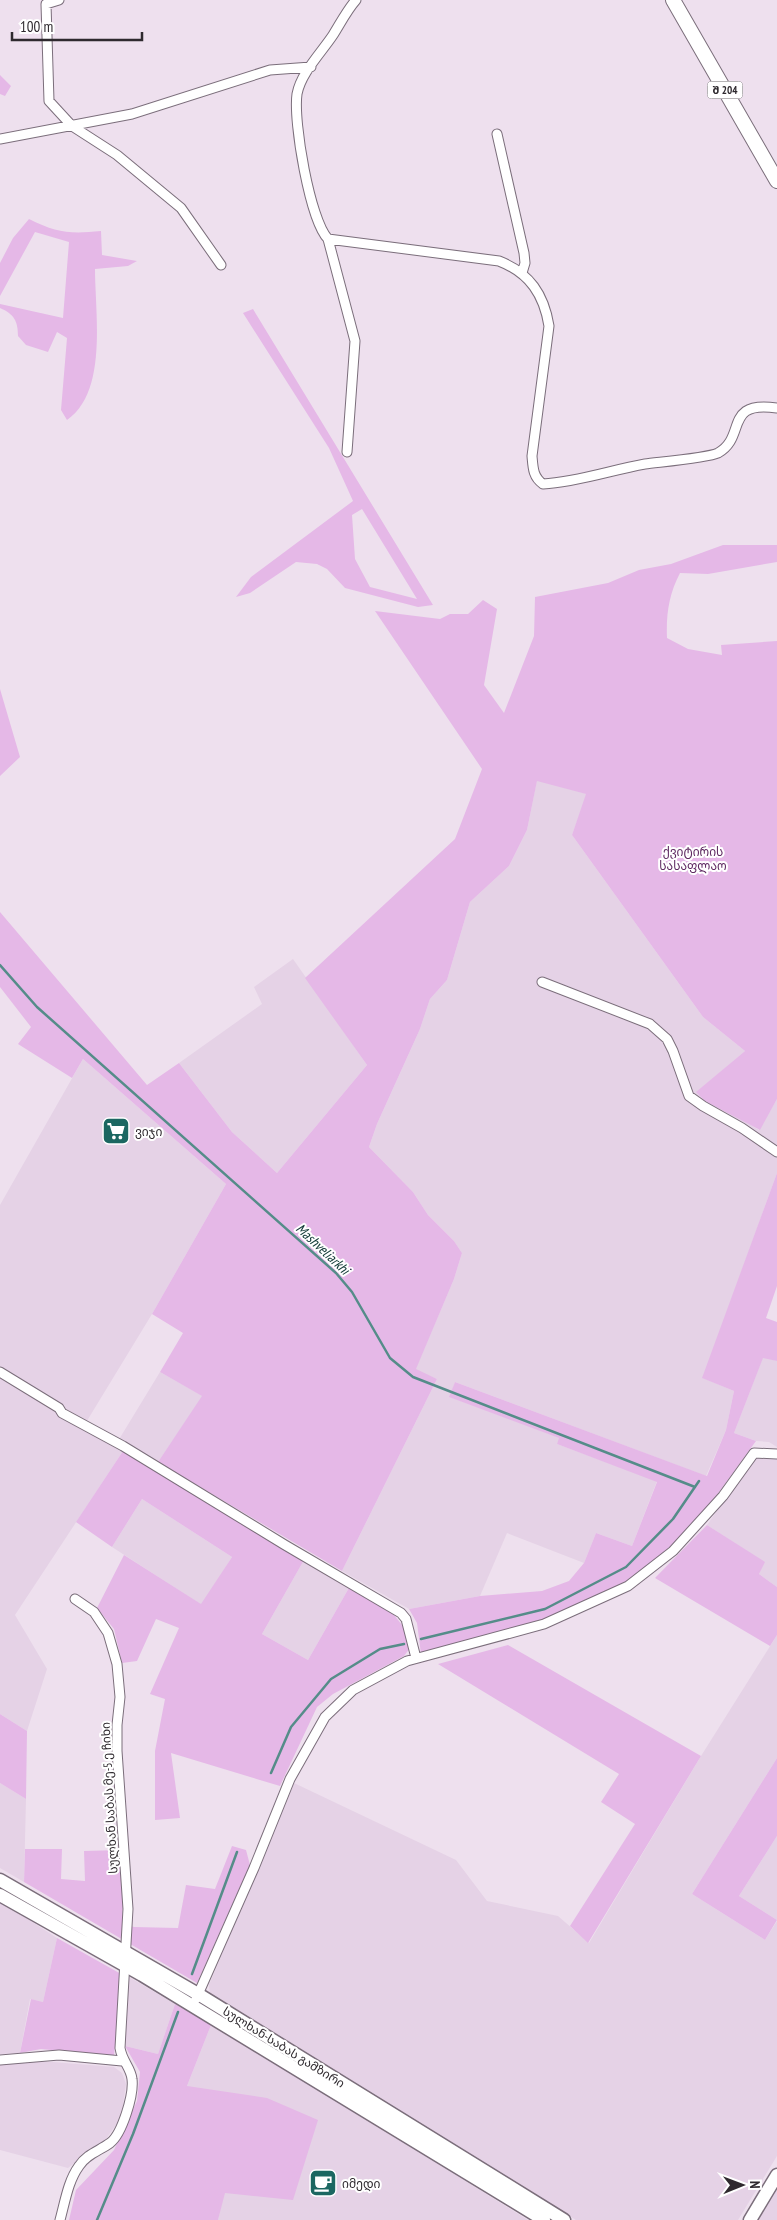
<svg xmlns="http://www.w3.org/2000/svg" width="777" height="2220" viewBox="0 0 777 2220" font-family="'PT Sans Narrow','Noto Sans Georgian',sans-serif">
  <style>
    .built { fill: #e5d2e6 }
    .green { fill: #e5b8e7; fill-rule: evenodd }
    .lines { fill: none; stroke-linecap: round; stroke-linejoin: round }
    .stream { stroke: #558c89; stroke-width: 2.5 }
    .street-casing { stroke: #7b6e7b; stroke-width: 11 }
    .secondary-casing { stroke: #7b6e7b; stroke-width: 15 }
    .primary-casing { stroke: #7b6e7b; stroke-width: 16 }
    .street { stroke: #fff; stroke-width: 9 }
    .secondary { stroke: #fff; stroke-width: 12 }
    .primary { stroke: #fff; stroke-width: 14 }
    .labels { text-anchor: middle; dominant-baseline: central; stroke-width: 4; stroke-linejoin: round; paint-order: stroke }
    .shield { fill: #fff; stroke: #6d696d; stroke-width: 1 }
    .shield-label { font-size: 11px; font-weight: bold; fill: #2e292e }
    .park-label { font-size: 12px; fill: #5e2961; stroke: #fff }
    .poi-label { font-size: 12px; fill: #2e292e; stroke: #fff; text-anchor: start }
    .street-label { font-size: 12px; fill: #2e292e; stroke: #fff }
    .water-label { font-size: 14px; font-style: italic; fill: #0f3734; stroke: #fff }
  </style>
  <rect width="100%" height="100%" fill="#eee0ee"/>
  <!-- built -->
  <path class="built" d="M537 780 587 794 572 835 703 1017 745 1051 697 1092 759 1130 777 1099V1173L703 1378 734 1391 726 1430 706 1476 455 1382 450 1397 560 1438 557 1444 657 1481 632 1546 596 1533 584 1563 507 1533 480 1596 409 1609 342 1571 437 1379 415 1370 454 1279 462 1253 454 1241 428 1215 413 1192 369 1147 377 1124 420 1029 430 999 447 980 470 902 509 866 527 830Z
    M293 959 367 1065 277 1173 232 1132 179 1063 262 1004 254 987Z
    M83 1059 226 1184 152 1314 82 1429 123 1451 15 1615 47 1669 27 1731 0 1714V1205Z
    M763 1357 777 1361V1447L769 1442 756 1441 734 1433Z
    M160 1372 203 1396 158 1462 118 1441Z
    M754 1457 777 1459V1587L759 1574 764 1562 707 1525Z
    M142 1499 232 1557 202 1605 112 1547Z
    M304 1560 350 1586 308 1660 262 1634Z
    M777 1635V1758L692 1894 765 1940 777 1921V2156L738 2220H576L210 1994 209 1985 294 1783 456 1860 487 1901 558 1916 589 1943 701 1756Z
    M0 1783 26 1799 24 1882 0 1868Z
    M777 1836V1920L739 1896Z
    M0 1901 57 1938 43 2002 30 1999 20 2053 0 2054Z
    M129 1977 175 2004 158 2054 125 2046Z
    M211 2025 446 2169 528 2220H218L224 2193 187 2086Z
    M28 2062H53L114 2067 122 2073 126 2084 123 2105 118 2122 106 2139 68 2168 0 2150V2065Z
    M777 2186V2220H757Z"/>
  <!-- green -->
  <path class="green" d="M0 75 11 86 5 96 0 94Z
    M29 219C57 233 70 234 101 231L102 255 137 261 128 266 95 269C95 313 108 392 67 420L61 410 67 338 57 332 48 352 26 345 18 336C18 321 14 314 0 308V304L63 318 69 242 35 232 0 296V263L13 238Z
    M253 309 433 605 418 607 345 588 327 569 317 564 296 562 250 593 236 597 251 577 353 501 329 448 243 313ZM362 509 417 599 370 587 355 559 352 515Z
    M723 545H777V562L708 574 680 573C669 594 666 614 667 638L688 649 722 655 721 645 777 641V1099L760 1130 705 1101 696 1092 745 1051 703 1017 572 835 586 794 537 781 527 830 509 866 470 902 447 980 430 999 420 1029 377 1124 369 1147 413 1192 428 1215 454 1241 462 1253 454 1279 416 1369 437 1379 342 1571 158 1462 202 1396 160 1372 183 1333 152 1314 226 1184 83 1059 72 1078 18 1044 31 1027 0 987V912L147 1085 179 1063 232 1132 277 1173 367 1065 305 978 455 839 482 769 375 611 440 619 450 614H468L483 600 497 609 484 685 504 713 534 636 535 597 608 583 639 570 671 564Z
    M0 689 20 757 0 776Z
    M777 1173V1286L766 1318 777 1322V1361L763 1358 734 1433 756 1441 714 1499 671 1546 626 1583 542 1621 421 1654 417 1623 409 1609 480 1596 542 1591 569 1581 584 1563 596 1533 632 1546 657 1482 557 1444 559 1438 449 1397 455 1382 707 1476 726 1430 734 1391 702 1378Z
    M123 1451 304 1560 262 1634 308 1660 350 1586 394 1615 407 1631 410 1648 404 1656 333 1694 317 1707 280 1786 171 1753 180 1818 155 1820V1751L165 1699 150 1694 179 1628 156 1619 137 1661 122 1663 114 1629 97 1608 124 1555 201 1604 232 1557 142 1499 112 1547 76 1522Z
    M707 1525 765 1562 759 1574 777 1587V1635L770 1646 655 1578Z
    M508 1645 701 1756 588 1943 570 1926 635 1824 601 1802 619 1774 438 1664Z
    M0 1714 27 1731 26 1799 0 1783Z
    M777 1758V1836L739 1896 777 1920 765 1940 692 1894Z
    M232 1846 246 1850 250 1865 197 1983 24 1882 25 1849H62L61 1879 85 1881 84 1851 120 1850 123 1902 122 1923 134 1927 178 1928 186 1885 215 1889Z
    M57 1938 121 1974 114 2056 41 2049 20 2053 31 1999 43 2002Z
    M175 2004 211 2025 187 2086 267 2098 318 2120 293 2200 225 2193 218 2220H69L76 2190 114 2150 137 2101 140 2072 125 2046 158 2054Z"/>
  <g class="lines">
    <!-- stream -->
    <path class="stream" d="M0 965 37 1007 336 1273 352 1292 390 1358 413 1377 695 1487
      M421 1639 545 1609 626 1567 673 1519 699 1481
      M271 1773 291 1727 331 1679 380 1649 404 1644
      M192 1974 237 1852
      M97 2220 133 2134 178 2012"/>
    <!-- street casing -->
    <g class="street-casing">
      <path id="street" d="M59 0 46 4 49 101 72 126 117 155 181 208 221 265
        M497 134 524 253 525 263 522 273
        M0 139 132 114 270 70 311 67
        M328 239 499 261C530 273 544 295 549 326L532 456C533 468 533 477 543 484 578 482 611 470 645 464 660 462 707 458 718 453 747 437 723 400 777 408
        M347 452 355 341 328 239C310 220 293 122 297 94 301 73 321 53 333 35 340 24 347 10 356 0
        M542 982 650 1024 667 1039 673 1051 689 1096 703 1106 742 1128 777 1152
        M0 1372 59 1408 62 1413 123 1446 285 1545 401 1613 406 1619 416 1658
        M196 1999 254 1868 290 1779 325 1717 353 1690 407 1661 544 1624 628 1586 673 1551 723 1496 754 1453 777 1454
        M0 2060 59 2055 122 2061
        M60 2220C65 2202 68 2181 79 2166 87 2154 99 2151 110 2143 122 2134 134 2095 132 2079 131 2068 122 2061 120 2048L128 1909 117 1751V1725L120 1697 117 1664 108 1633 94 1612 75 1599"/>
    </g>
    <!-- secondary casing -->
    <g class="secondary-casing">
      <path id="secondary" d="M0 1880 198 1994 564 2220
        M0 1895 142 1975 544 2220
        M750 2220 777 2175"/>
    </g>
    <!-- primary casing -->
    <g class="primary-casing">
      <path id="primary" d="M673 0 777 181"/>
    </g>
    <!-- street -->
    <use href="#street" class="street"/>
    <!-- secondary -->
    <use href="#secondary" class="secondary"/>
    <!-- primary -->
    <use href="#primary" class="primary"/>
  </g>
  <!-- icons -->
  <defs>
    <g id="supermarket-square" transform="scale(1.4375)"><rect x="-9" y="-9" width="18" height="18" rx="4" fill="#1b6761" stroke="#fff"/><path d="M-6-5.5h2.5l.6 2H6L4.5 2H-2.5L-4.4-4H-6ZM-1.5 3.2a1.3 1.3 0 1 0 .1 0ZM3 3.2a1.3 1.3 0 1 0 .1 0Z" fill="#fff"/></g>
    <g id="cafe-square" transform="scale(1.4375)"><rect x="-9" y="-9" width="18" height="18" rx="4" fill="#1b6761" stroke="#fff"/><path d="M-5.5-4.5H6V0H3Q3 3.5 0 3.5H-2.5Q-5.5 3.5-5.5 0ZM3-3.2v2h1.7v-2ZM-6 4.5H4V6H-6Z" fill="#fff"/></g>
  </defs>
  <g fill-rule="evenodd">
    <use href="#supermarket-square" x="116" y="1131"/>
    <use href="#cafe-square" x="323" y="2183"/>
  </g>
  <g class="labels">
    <!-- shield labels -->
    <rect class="shield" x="707.5" y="81.5" width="35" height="17" rx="4"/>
    <g class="shield-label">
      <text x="725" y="90">შ 204</text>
    </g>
    <!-- park labels -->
    <g class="park-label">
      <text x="693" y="851">ქვიტირის<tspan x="693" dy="14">სასაფლაო</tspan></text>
    </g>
    <!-- poi labels -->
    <g class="poi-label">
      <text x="135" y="1131">ვიჯი</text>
      <text x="342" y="2183">იმედი</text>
    </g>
    <!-- street labels -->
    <g class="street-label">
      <text transform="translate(109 1798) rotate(-93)">სულხან საბას მე-5 ე ჩიხი</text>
      <text transform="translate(284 2047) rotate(32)">სულხან-საბას გამზირი</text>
    </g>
    <!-- water labels -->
    <g class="water-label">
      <text transform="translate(323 1249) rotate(43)">Mashveliarkhi</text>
    </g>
  </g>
  <!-- north arrow -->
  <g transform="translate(742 2185) rotate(89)" stroke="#ffffff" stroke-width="4" paint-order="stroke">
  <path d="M0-4L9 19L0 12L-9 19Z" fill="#2e292e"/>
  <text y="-8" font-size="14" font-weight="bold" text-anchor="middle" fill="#2e292e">N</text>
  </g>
  <!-- scale -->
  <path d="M12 32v8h130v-8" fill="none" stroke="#2e292e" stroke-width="2.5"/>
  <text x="20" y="32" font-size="15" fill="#2e292e" stroke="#ffffff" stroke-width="4" paint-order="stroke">100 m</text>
</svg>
